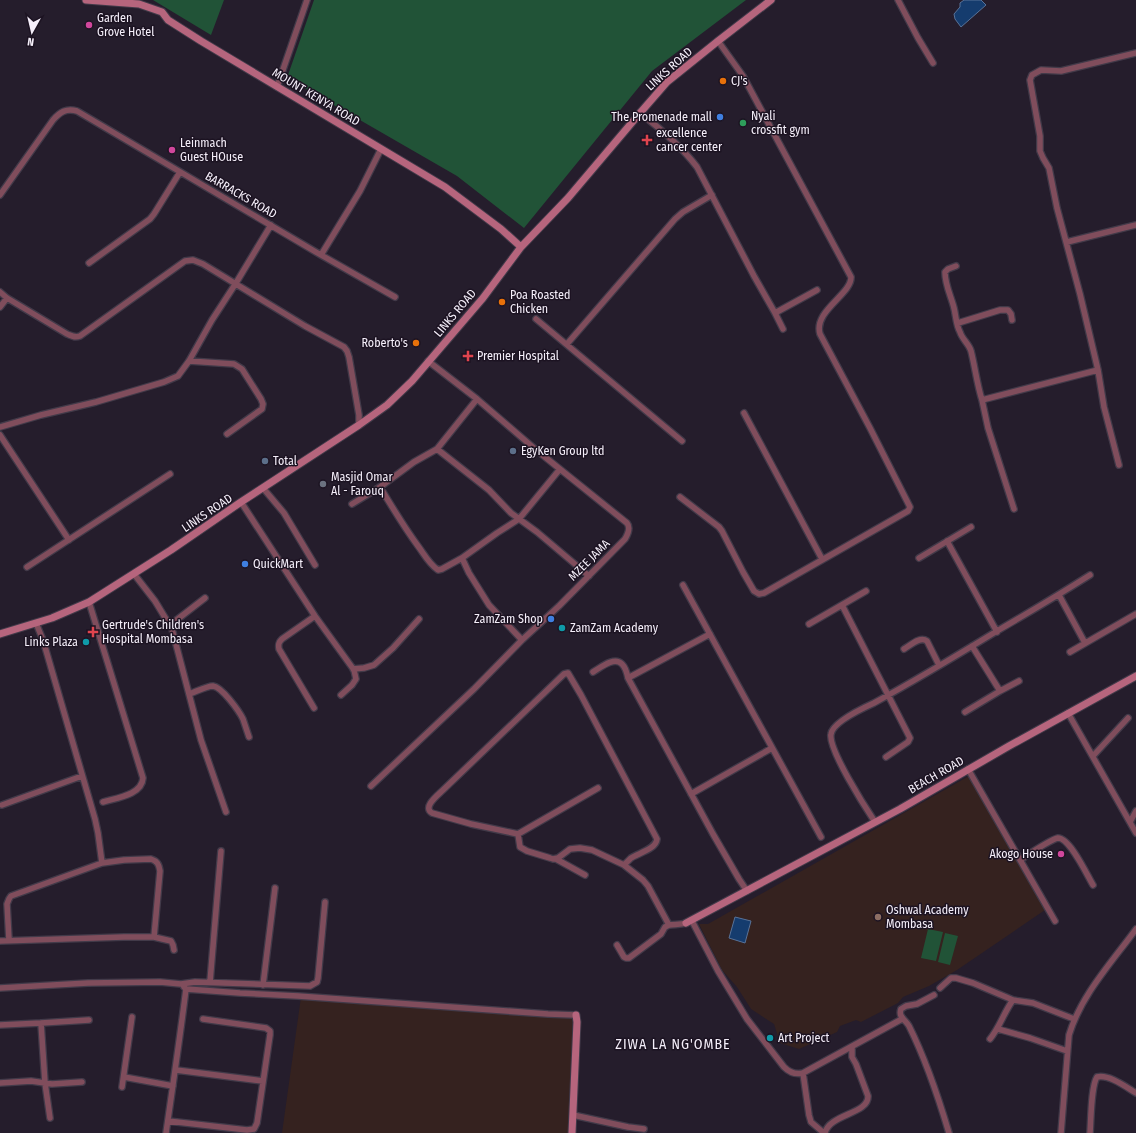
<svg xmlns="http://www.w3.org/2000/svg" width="1136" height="1133" viewBox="0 0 1136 1133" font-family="'Fira Sans Condensed',sans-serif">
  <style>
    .education { fill: #35221f }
    .green { fill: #215337 }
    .water { fill: #153c6e; stroke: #587298 }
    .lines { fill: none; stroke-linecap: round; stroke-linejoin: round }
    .street-casing { stroke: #423a49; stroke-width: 8 }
    .secondary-casing { stroke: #423a49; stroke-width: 9 }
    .street { stroke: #804d5c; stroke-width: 5.5 }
    .secondary { stroke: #b6657d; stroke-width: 7 }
    .hotel-dot { fill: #d1479c; stroke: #1c1322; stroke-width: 1.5 }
    .food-dot { fill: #e8710a; stroke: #1c1322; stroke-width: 1.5 }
    .shop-dot { fill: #3f7fe0; stroke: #1c1322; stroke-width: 1.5 }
    .leisure-dot { fill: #2e9e5b; stroke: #1c1322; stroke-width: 1.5 }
    .health-dot { fill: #e0444e; stroke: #1c1322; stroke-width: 1.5 }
    .service-dot { fill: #5c6f8a; stroke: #1c1322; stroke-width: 1.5 }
    .worship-dot { fill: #6b7280; stroke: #1c1322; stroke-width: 1.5 }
    .culture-dot { fill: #0f9aa8; stroke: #1c1322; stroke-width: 1.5 }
    .education-dot { fill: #8d6e63; stroke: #1c1322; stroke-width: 1.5 }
    .labels { text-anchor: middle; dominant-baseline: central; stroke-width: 3; stroke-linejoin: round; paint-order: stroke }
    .poi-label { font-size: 12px; fill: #f5effa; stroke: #1c1322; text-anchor: start }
    .street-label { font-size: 12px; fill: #f5effa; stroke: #1c1322 }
    .quarter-label { font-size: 14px; letter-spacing: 1px; fill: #f5effa; stroke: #1c1322 }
  </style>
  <rect width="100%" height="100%" fill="#251d2c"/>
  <!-- education -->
  <path class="education" d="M969 776 1045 910 957 970 929 986 903 997 898 1003 861 1022 856 1020 840 1026 837 1032 799 1049 780 1043 774 1024 751 1009 737 987 722 970 699 924H708Z
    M301 997 573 1016 568 1133H282Z"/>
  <!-- green -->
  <path class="green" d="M153 0H224L211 35Z
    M314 0H746L652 71 524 228 457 176 287 78Z
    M928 929 943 932 936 961 921 958Z
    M945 933 958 936 950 965 938 962Z"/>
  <!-- water -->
  <path class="water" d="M964 0H981L986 5 961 27 955 19 954 14 960 7V3Z
    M735 917 751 921 745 943 729 938Z"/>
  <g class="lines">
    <!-- street casing -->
    <g class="street-casing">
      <path id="street" d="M898 0 918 38 933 63
        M277 87 307 0
        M640 113C661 129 681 146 697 167L754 276 775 313 783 329
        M0 195 53 120C60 112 66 108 77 111L321 255 395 297
        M1067 242 1136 225
        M321 255 360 191 381 149
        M89 263 150 219 154 214 180 172
        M956 266 948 269 945 272C945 285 951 296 954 308 956 316 956 325 960 332 962 339 969 344 971 351 975 367 977 384 982 400
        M0 292 7 298 67 334C72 336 75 338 80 336L185 261 193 260 203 264 305 326 344 347 347 351 349 357 359 415V425
        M0 307 7 298
        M775 313 817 290
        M536 319 682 441
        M958 323 1000 310H1008L1011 314 1012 320
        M567 344 675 219 683 212 712 195
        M189 361 234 364 242 369 261 399 263 404 262 409 227 434
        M744 413 822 559
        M0 427 41 415 96 402 164 382 178 376 189 361 212 320 236 283 271 225
        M0 435 69 540
        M437 449 489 490 511 513 537 532 589 576
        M1119 465 1104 407 1098 370 1080 294 1057 208 1049 168 1043 158 1040 151V136L1030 80 1032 75 1041 70 1061 71 1136 53
        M380 487C392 507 404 527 418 546 424 554 429 564 438 570L442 569 462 558 497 533 519 519 560 469
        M263 488 284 513 315 565
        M680 497 719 527 722 531 743 572 754 591 759 594 764 593 908 511 910 507 870 428 820 334C813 311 852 294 851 277L743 76 718 41
        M241 502 315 616 354 670 356 679 352 685 341 695
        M352 504 380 487 414 462 437 449 477 399
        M1014 509 988 428 982 400 1098 370
        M947 541 997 632
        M462 558 469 573 489 605 522 640
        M919 558 971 527
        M27 567 170 474
        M134 574 155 601 172 629 201 740 226 812
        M683 585 821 837
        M1059 595 1085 643
        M89 602 143 778C142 795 116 798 103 802
        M842 605 909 736 910 738 908 742 886 757
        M36 623 43 640 95 819 98 833 102 863
        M809 624 866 591
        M170 625 205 598
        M972 646 1000 691
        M904 649C911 645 920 636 927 641L939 665
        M1070 652 1136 614
        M353 669 364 668 374 665 393 648 419 619
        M593 672C600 668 614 656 622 664 625 667 627 673 628 678L713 834 739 879 747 891
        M628 678 710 634
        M189 694C195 692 207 686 213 686 222 687 239 711 243 719 245 725 247 731 249 737
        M314 708 279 649C278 644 279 642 282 639L315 616
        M965 712 1000 691 1019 681
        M1068 713 1136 833
        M1093 756 1128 718
        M968 769 1055 921
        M371 786 474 689 522 640 559 606 625 539C628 534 631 528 627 523L535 449 477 399 428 361
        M598 788 518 834 471 824 432 813C422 807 438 795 443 790L564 674 568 673 581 695 657 839C656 849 639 853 631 858 629 860 626 863 624 865
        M691 794 772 748
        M2 805 82 776
        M875 822C865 807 828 749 831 734 833 722 863 708 874 703 916 680 956 656 997 631 1028 613 1060 594 1090 575
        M1130 822 1136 811
        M518 834 520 847 527 851 550 858 553 859 558 858 570 849 580 848 592 850 624 865 643 880 648 886 669 925C675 924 680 925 686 923
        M556 859 585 875
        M1020 860C1026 856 1052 839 1058 838 1070 838 1087 875 1093 885
        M692 921 718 971 747 1019 784 1067C789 1072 795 1075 803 1073L902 1019
        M9 940 7 904 9 899 11 896 102 863 124 860 151 859C157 861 159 864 160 871L154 937
        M0 941 124 937H154L171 941 173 945 174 950
        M617 945 624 957 626 958H629L661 934 665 927 669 925
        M210 982 221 851
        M263 985 275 888
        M0 988 88 983 160 982 181 984 195 982 310 986 317 982 318 978 325 902
        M940 988 951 978H956L973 983 1013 1000 1033 1003 1074 1019
        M186 989 240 993 298 996 548 1014 576 1015
        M934 995 917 1004 906 1006 901 1009C898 1017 905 1019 909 1026 926 1060 938 1096 949 1133
        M41 1023 45 1083 50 1118
        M0 1025 41 1023 89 1020
        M998 1029 1030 1038 1067 1051
        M990 1039C1000 1027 1004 1012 1013 1000
        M176 1070 263 1081
        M803 1073 809 1115 811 1122 824 1133
        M124 1077 173 1086
        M0 1083 31 1081 52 1084 82 1082
        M122 1087 132 1017
        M573 1115 628 1127 644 1129
        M168 1121 247 1130 254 1129 257 1123 270 1035V1031L266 1028 203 1019
        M166 1133C173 1085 180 1037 186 989L184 987
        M825 1133C829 1114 869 1114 868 1096L856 1064 852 1057V1047
        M1061 1133 1069 1035C1081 995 1112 962 1136 929
        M1090 1133C1091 1120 1091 1086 1097 1077 1109 1074 1126 1087 1136 1093"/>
    </g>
    <!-- secondary casing -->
    <g class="secondary-casing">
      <path id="secondary" d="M86 0 139 4 162 12 168 20 201 41 445 187 501 229 521 247
        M0 634 52 618 89 602 171 550 241 502 359 425 387 405 412 381 483 298 521 247 568 198 640 113 667 82 718 41 771 0
        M686 923 900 809 1009 746 1136 676
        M572 1133 577 1022 576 1015"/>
    </g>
    <!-- street -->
    <use href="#street" class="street"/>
    <!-- secondary -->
    <use href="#secondary" class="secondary"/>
  </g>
  <!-- markers -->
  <g class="hotel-dot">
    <circle cx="89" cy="25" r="4"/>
    <circle cx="172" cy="150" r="4"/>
    <circle cx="1061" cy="854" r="4"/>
  </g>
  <g class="food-dot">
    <circle cx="723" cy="81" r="4"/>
    <circle cx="502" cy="302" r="4"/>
    <circle cx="416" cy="343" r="4"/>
  </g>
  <g class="shop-dot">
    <circle cx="720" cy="117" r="4"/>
    <circle cx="245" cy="564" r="4"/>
    <circle cx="551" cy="619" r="4"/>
  </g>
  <circle class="leisure-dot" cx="743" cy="123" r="4"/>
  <g class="health-dot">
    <path d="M645 134h4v4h4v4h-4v4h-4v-4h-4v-4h4z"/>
    <path d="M466 350h4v4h4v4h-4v4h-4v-4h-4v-4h4z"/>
    <path d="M91 626h4v4h4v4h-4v4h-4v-4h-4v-4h4z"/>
  </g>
  <g class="service-dot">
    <circle cx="513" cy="451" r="4"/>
    <circle cx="265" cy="461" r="4"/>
  </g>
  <circle class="worship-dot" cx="323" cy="484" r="4"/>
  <g class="culture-dot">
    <circle cx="562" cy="628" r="4"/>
    <circle cx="86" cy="642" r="4"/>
    <circle cx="770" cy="1038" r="4"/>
  </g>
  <circle class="education-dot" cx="878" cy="917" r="4"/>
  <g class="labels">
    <!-- poi labels -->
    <g class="poi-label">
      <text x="97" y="18">Garden<tspan x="97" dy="14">Grove Hotel</tspan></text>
      <text x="731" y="81">CJ's</text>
      <text x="751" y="116">Nyali<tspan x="751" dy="14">crossfit gym</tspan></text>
      <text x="712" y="117" text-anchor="end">The Promenade mall</text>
      <text x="656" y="133">excellence<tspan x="656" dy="14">cancer center</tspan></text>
      <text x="180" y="143">Leinmach<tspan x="180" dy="14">Guest HOuse</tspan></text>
      <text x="510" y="295">Poa Roasted<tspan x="510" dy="14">Chicken</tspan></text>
      <text x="408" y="343" text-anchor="end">Roberto's</text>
      <text x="477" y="356">Premier Hospital</text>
      <text x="521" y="451">EgyKen Group ltd</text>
      <text x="273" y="461">Total</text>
      <text x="331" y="477">Masjid Omar<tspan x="331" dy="14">Al - Farouq</tspan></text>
      <text x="253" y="564">QuickMart</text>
      <text x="543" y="619" text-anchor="end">ZamZam Shop</text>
      <text x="102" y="625">Gertrude's Children's<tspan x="102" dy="14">Hospital Mombasa</tspan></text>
      <text x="570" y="628">ZamZam Academy</text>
      <text x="78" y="642" text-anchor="end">Links Plaza</text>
      <text x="1053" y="854" text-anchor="end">Akogo House</text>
      <text x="886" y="910">Oshwal Academy<tspan x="886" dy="14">Mombasa</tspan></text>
      <text x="778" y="1038">Art Project</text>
    </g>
    <!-- street labels -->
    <g class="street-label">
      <text transform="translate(669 69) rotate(-42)">LINKS ROAD</text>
      <text transform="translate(316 97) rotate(31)">MOUNT KENYA ROAD</text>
      <text transform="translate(241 195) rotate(30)">BARRACKS ROAD</text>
      <text transform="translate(455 313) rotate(-50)">LINKS ROAD</text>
      <text transform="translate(207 513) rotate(-34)">LINKS ROAD</text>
      <text transform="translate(589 560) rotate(-45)">MZEE JAMA</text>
      <text transform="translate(936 775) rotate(-30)">BEACH ROAD</text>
    </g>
    <!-- quarter labels -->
    <g class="quarter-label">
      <text x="673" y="1044">ZIWA LA NG'OMBE</text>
    </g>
  </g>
  <!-- north arrow -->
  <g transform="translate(32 32) rotate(188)" stroke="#1c1322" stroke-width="3" paint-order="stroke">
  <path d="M0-3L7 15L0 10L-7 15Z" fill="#f5effa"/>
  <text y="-6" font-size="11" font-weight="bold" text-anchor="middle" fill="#f5effa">N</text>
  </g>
</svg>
